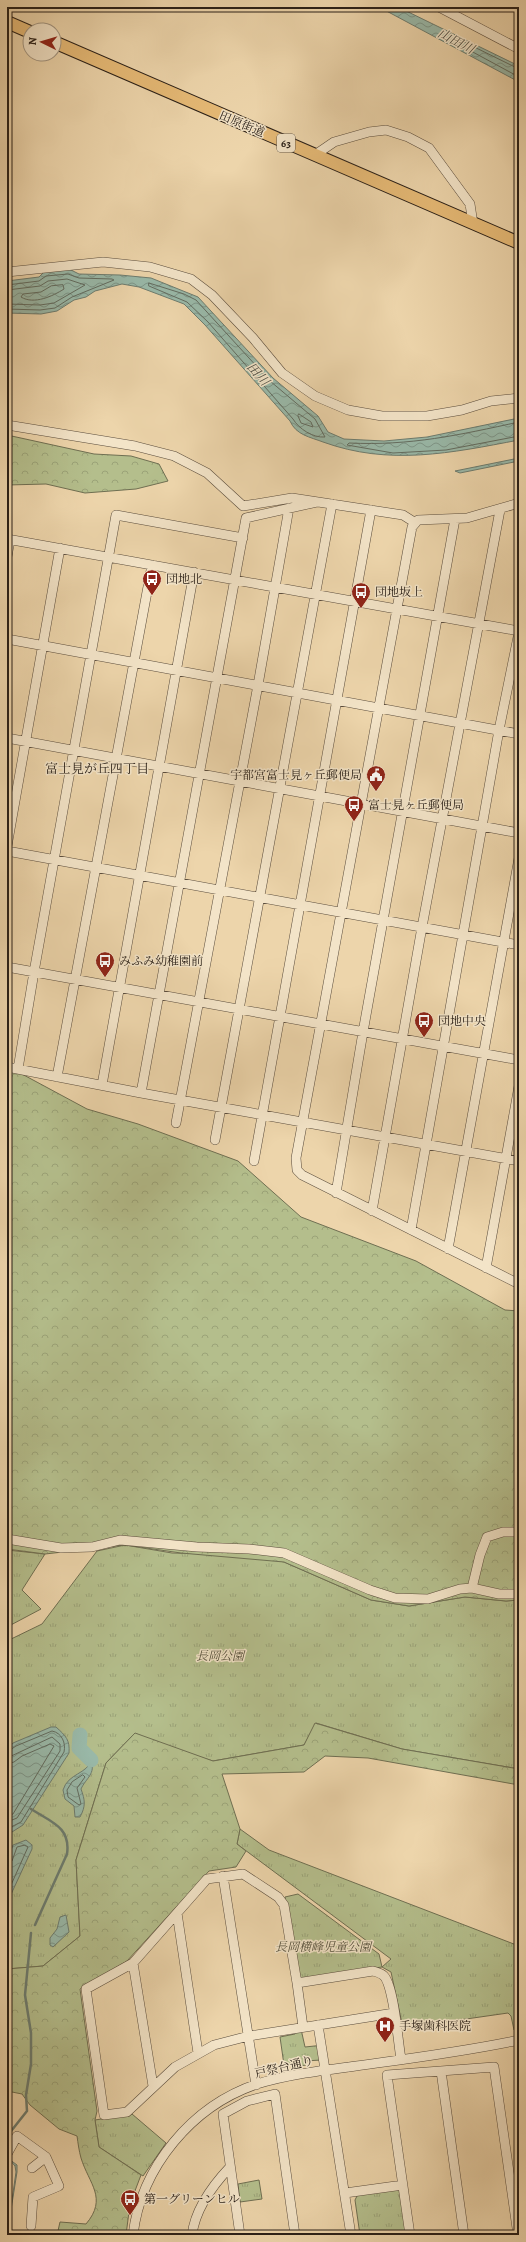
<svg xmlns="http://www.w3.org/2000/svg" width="526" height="2242" viewBox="0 0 526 2242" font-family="Alegreya,'Noto Serif JP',serif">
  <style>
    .grass { fill: url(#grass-tufts); stroke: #6f6f52 }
    .forest { fill: url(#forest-crowns); stroke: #6f6f52 }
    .water { fill: url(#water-waves); stroke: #6d7c6f }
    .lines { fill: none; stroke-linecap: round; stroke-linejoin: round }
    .shore { stroke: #626c60; stroke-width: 1 }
    .stream { stroke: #6d7c6f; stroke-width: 2.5 }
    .river { stroke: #99b9a9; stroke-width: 15 }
    .minor-casing { stroke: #5b4d3d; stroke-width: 10 }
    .major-casing { stroke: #2a2018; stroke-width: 14 }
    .minor { stroke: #f3e4c8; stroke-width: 9 }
    .major { stroke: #e6ba76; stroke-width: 12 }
    .labels { text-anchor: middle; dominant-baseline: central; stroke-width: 3; stroke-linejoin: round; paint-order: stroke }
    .shield { fill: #f3e4c8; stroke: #665b4d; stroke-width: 1 }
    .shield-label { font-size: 11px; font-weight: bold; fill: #2a2018 }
    .street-label { font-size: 12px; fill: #2a2018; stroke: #f3e4c8 }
    .poi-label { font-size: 12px; fill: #2a2018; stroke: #f3e4c8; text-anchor: start }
    .park-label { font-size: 12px; font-style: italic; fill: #534f3b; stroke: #f3e4c8 }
    .water-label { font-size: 13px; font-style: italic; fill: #4b4e44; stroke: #f3e4c8 }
    .neighbourhood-label { font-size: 13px; fill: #2a2018; stroke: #f3e4c8 }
  </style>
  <defs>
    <pattern id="grass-tufts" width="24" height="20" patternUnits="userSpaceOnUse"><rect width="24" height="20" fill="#b4be8c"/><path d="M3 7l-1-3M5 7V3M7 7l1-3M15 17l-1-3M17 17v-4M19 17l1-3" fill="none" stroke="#9ba378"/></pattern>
    <pattern id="forest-crowns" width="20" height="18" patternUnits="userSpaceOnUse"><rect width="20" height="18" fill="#b4be8c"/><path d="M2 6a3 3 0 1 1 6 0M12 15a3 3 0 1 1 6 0" fill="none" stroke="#9ba378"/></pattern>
    <pattern id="water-waves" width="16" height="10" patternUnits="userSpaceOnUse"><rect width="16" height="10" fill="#99b9a9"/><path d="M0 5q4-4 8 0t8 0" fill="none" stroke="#7d9689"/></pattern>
  </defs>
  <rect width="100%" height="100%" fill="#edd5ab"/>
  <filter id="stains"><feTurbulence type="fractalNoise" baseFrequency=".005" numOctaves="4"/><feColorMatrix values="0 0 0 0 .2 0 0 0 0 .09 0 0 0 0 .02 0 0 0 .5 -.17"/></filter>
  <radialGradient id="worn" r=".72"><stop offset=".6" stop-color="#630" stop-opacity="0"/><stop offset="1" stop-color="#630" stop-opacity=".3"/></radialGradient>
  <!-- grass -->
  <path class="grass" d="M125 1545 172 1553 249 1555 284 1562 371 1600 409 1606 465 1597 506 1601 519 1600V1769L402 1749 316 1723 304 1745 213 1761 132 1736 106 1763 76 1860 80 1936 43 1966 7 1969V1641L42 1624 97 1551Z
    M7 1550 45 1554 22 1590 41 1609 7 1627Z
    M240 1829 269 1850 519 1946V2029L514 2030 511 2016 508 2013 403 2028 391 1972 382 1967 298 1979 285 1897 298 1894 379 1954 382 1967 391 1959 237 1844Z
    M301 2029 305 2047 324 2045 321 2060 305 2061 306 2065 300 2066 299 2063 284 2065 280 2037 295 2034V2030Z
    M132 2114 166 2143 143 2176 99 2147 95 2120Z
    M259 2180 262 2199 240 2202 238 2184Z
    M397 2187 400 2191 407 2235H360L355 2200 358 2194Z"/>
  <!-- forest -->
  <path class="forest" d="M7 435 94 454 131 456 159 464 168 481 136 489 85 493 46 484 7 485Z
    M7 1066 87 1109 138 1124 238 1161 301 1217 416 1261 505 1310 519 1311V1600L506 1601 465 1597 409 1606 371 1600 284 1562 181 1553 125 1545 45 1554 7 1549Z
    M315 1723 402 1749 519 1769V1785L368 1758 325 1756 304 1772 222 1774 240 1829 237 1844 246 1851 236 1867 209 1871 127 1961 80 1989 97 2111 95 2120 99 2147 141 2175 130 2204 126 2235H57L60 2222 86 2224C108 2198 89 2184 81 2158 79 2151 78 2143 77 2136L59 2129 30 2105 22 2094 7 2091V1969L43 1966 80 1936 76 1860 106 1763 135 1733 213 1761 304 1745Z"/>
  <!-- water -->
  <path class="water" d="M379 7H398L519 66V82Z
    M69 269 79 274 120 275 151 278 198 297 273 378 318 416 328 432 344 439 384 441 427 437 519 418V440C451 453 389 466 323 442 310 437 296 435 290 421L205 325 184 304 139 287 122 284 95 291 86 297 74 300 57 311 41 314 7 313V281L39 277 44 272Z
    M519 458V461L460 473 455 471Z
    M51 1727H56C66 1736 70 1740 69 1753L23 1825 12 1832 7 1831V1750L13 1743Z
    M91 1760C96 1774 86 1778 81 1789 85 1800 86 1806 80 1817H75L74 1806 65 1799 63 1790C68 1773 88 1774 91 1760Z
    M26 1840 32 1845V1849L7 1903V1861L13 1845Z
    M66 1915 69 1932 53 1947 50 1945V1938L57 1929 60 1917Z
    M9 2159 17 2165V2172L7 2235 16 2172 15 2166Z"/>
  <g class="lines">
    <!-- shore -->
    <path class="shore" d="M519 69 460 40 457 41 458 44 519 77
      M149 283 184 294 196 300 270 381 315 419 325 437C313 438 299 429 293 419L208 322 187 302 149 286Z
      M7 285 39 281 46 276 68 274 79 278 112 279 114 280 72 297 55 308 40 310 7 309
      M63 285 64 289C53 296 34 305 21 297L23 294 41 292 51 286Z
      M7 290 40 286 48 281 67 279 85 285 54 303 40 305 7 304
      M299 414 311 422 313 427 301 423 298 416Z
      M519 422C459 435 410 446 349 443L347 445 393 453 446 450 519 436
      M7 1752 16 1746 52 1731C62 1733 66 1743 64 1752L21 1822 11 1827H7
      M7 1758 52 1737 60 1744V1751L17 1818 7 1822
      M7 1764 14 1762 22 1756 50 1744 54 1746 13 1814 7 1816
      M83 1775 85 1777 77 1788 81 1804 79 1805 68 1797 67 1790 72 1782Z
      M7 1863 12 1861 17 1847 25 1845 28 1847 7 1894"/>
    <!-- stream -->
    <path class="stream" d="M31 1809C51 1822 71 1827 67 1854L35 1925
      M8 2141V2135L27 2111 26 2095 31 2064V2033L25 1995 31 1933"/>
    <!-- river -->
    <path class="river" d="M80 1735 79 1748 91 1760"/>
    <!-- minor casing -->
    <g class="minor-casing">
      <path id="minor" d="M439 7 519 49
        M315 155 334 142 369 132 386 130 408 137 429 148 470 204 473 224
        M7 272 103 262 150 267 191 279 212 295 253 338 282 373 315 396 348 410 382 416H427L462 410 491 401 519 398
        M7 425 135 446 174 456 207 473 243 506 292 498 403 515 414 522
        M317 502 246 518 141 1093 519 1161
        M519 503 467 518 418 520 412 527 296 1158 297 1170 302 1175 519 1284
        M7 539 519 631
        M7 557 10 540
        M7 639 519 734
        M7 738 519 833
        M7 846 60 548
        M7 851 519 945
        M7 967 519 1060
        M7 1067 141 1093
        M18 1069 34 972 116 515 243 538
        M57 1077 152 565
        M102 1085 194 572
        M176 1123 258 685 289 508
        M215 1140 332 504
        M254 1161 371 510
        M336 1193 363 1032 455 519
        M372 1211 422 927 500 510
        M411 1230 499 730 519 632
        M448 1249 519 858
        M486 1268 519 1086
        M7 1539 61 1548 92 1547 120 1540 197 1547 249 1549 284 1553 370 1590 395 1598 428 1599 460 1589 472 1588 499 1594H519
        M472 1588 480 1555 487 1537 503 1532H519
        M223 1876 256 2085
        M177 1913 198 2053
        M133 1963 153 2086
        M297 1983 303 2027
        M394 2013 249 2036 214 2045 175 2067 127 2112 104 2115 86 1989 133 1963 207 1879 243 1874 278 1897 284 1905 297 1983 373 1971C376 1972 381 1973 384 1976 394 1987 398 2042 401 2059
        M318 2025 351 2235
        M441 2071 464 2235
        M7 2154 17 2136 46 2157 59 2186 33 2197 31 2226
        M32 2168 46 2157
        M345 2193 403 2185
        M133 2235C141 2167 192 2106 257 2084 286 2075 318 2071 349 2067 406 2059 463 2052 519 2040
        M192 2235C195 2210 213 2185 230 2167
        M240 2235 223 2114 247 2101 275 2094 295 2235
        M410 2235 387 2075 494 2067 518 2235"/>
    </g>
    <!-- major casing -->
    <g class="major-casing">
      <path id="major" d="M7 22 30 32
        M54 42 519 243"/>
    </g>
    <!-- minor -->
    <use href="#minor" class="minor"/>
    <!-- major -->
    <use href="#major" class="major"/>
  </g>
  <!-- icons -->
  <defs>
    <g id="bus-pin" transform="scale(1)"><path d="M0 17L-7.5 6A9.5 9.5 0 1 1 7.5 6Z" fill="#8f2418" stroke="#f3e4c8"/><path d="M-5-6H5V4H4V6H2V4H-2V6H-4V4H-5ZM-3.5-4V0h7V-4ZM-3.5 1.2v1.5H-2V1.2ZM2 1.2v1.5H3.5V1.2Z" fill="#fff"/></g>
    <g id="civic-pin" transform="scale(1)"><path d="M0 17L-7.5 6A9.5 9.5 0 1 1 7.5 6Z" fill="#8f2418" stroke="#f3e4c8"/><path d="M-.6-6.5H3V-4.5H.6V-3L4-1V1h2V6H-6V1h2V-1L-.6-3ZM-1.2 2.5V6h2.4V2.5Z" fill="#fff"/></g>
    <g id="hospital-pin" transform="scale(1)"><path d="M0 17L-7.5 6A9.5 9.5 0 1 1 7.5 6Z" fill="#8f2418" stroke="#f3e4c8"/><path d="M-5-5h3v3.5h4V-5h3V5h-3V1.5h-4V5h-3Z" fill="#fff"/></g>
  </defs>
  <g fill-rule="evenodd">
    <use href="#bus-pin" x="152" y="579"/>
    <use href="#bus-pin" x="361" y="592"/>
    <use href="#civic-pin" x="376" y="775"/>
    <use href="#bus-pin" x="354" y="805"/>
    <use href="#bus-pin" x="105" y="961"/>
    <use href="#bus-pin" x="424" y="1021"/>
    <use href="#hospital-pin" x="385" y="2026"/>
    <use href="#bus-pin" x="130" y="2199"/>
  </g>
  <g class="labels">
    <!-- shield labels -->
    <rect class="shield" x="277" y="134" width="18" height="18" rx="3"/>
    <g class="shield-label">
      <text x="286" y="143">63</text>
    </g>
    <!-- street labels -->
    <g class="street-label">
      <text transform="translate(242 124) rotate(23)">田原街道</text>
      <text transform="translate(284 2067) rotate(-13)">戸祭台通り</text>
    </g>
    <!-- poi labels -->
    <g class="poi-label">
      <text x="166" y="579">団地北</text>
      <text x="375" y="592">団地坂上</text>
      <text x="362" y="775" text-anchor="end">宇都宮富士見ヶ丘郵便局</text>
      <text x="368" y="805">富士見ヶ丘郵便局</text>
      <text x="119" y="961">みふみ幼稚園前</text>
      <text x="438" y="1021">団地中央</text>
      <text x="399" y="2026">手塚歯科医院</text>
      <text x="144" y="2199">第一グリーンヒル</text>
    </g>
    <!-- park labels -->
    <g class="park-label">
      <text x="220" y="1656">長岡公園</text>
      <text x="323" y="1947">長岡横峰児童公園</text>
    </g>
    <!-- water labels -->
    <g class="water-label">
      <text transform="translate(456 41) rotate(28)">山田川</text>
      <text transform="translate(258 374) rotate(48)">田川</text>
    </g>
    <!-- neighbourhood labels -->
    <g class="neighbourhood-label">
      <text x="97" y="768">富士見が丘四丁目</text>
    </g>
  </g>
  <!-- margin -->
  <rect width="526" height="2242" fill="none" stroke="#edd5ab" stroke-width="24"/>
  <rect x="8" y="8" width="510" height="2226" fill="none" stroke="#2a2018" stroke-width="2"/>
  <rect x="12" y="12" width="502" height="2218" fill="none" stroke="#2a2018"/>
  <!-- north arrow -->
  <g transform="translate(42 42) rotate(275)"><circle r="19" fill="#f3e4c8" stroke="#a39682"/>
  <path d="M0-3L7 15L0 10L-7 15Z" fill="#8f2418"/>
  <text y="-6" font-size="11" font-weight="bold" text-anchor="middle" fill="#2a2018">N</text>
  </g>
  <rect width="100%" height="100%" filter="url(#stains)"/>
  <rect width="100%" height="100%" fill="url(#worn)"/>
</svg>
